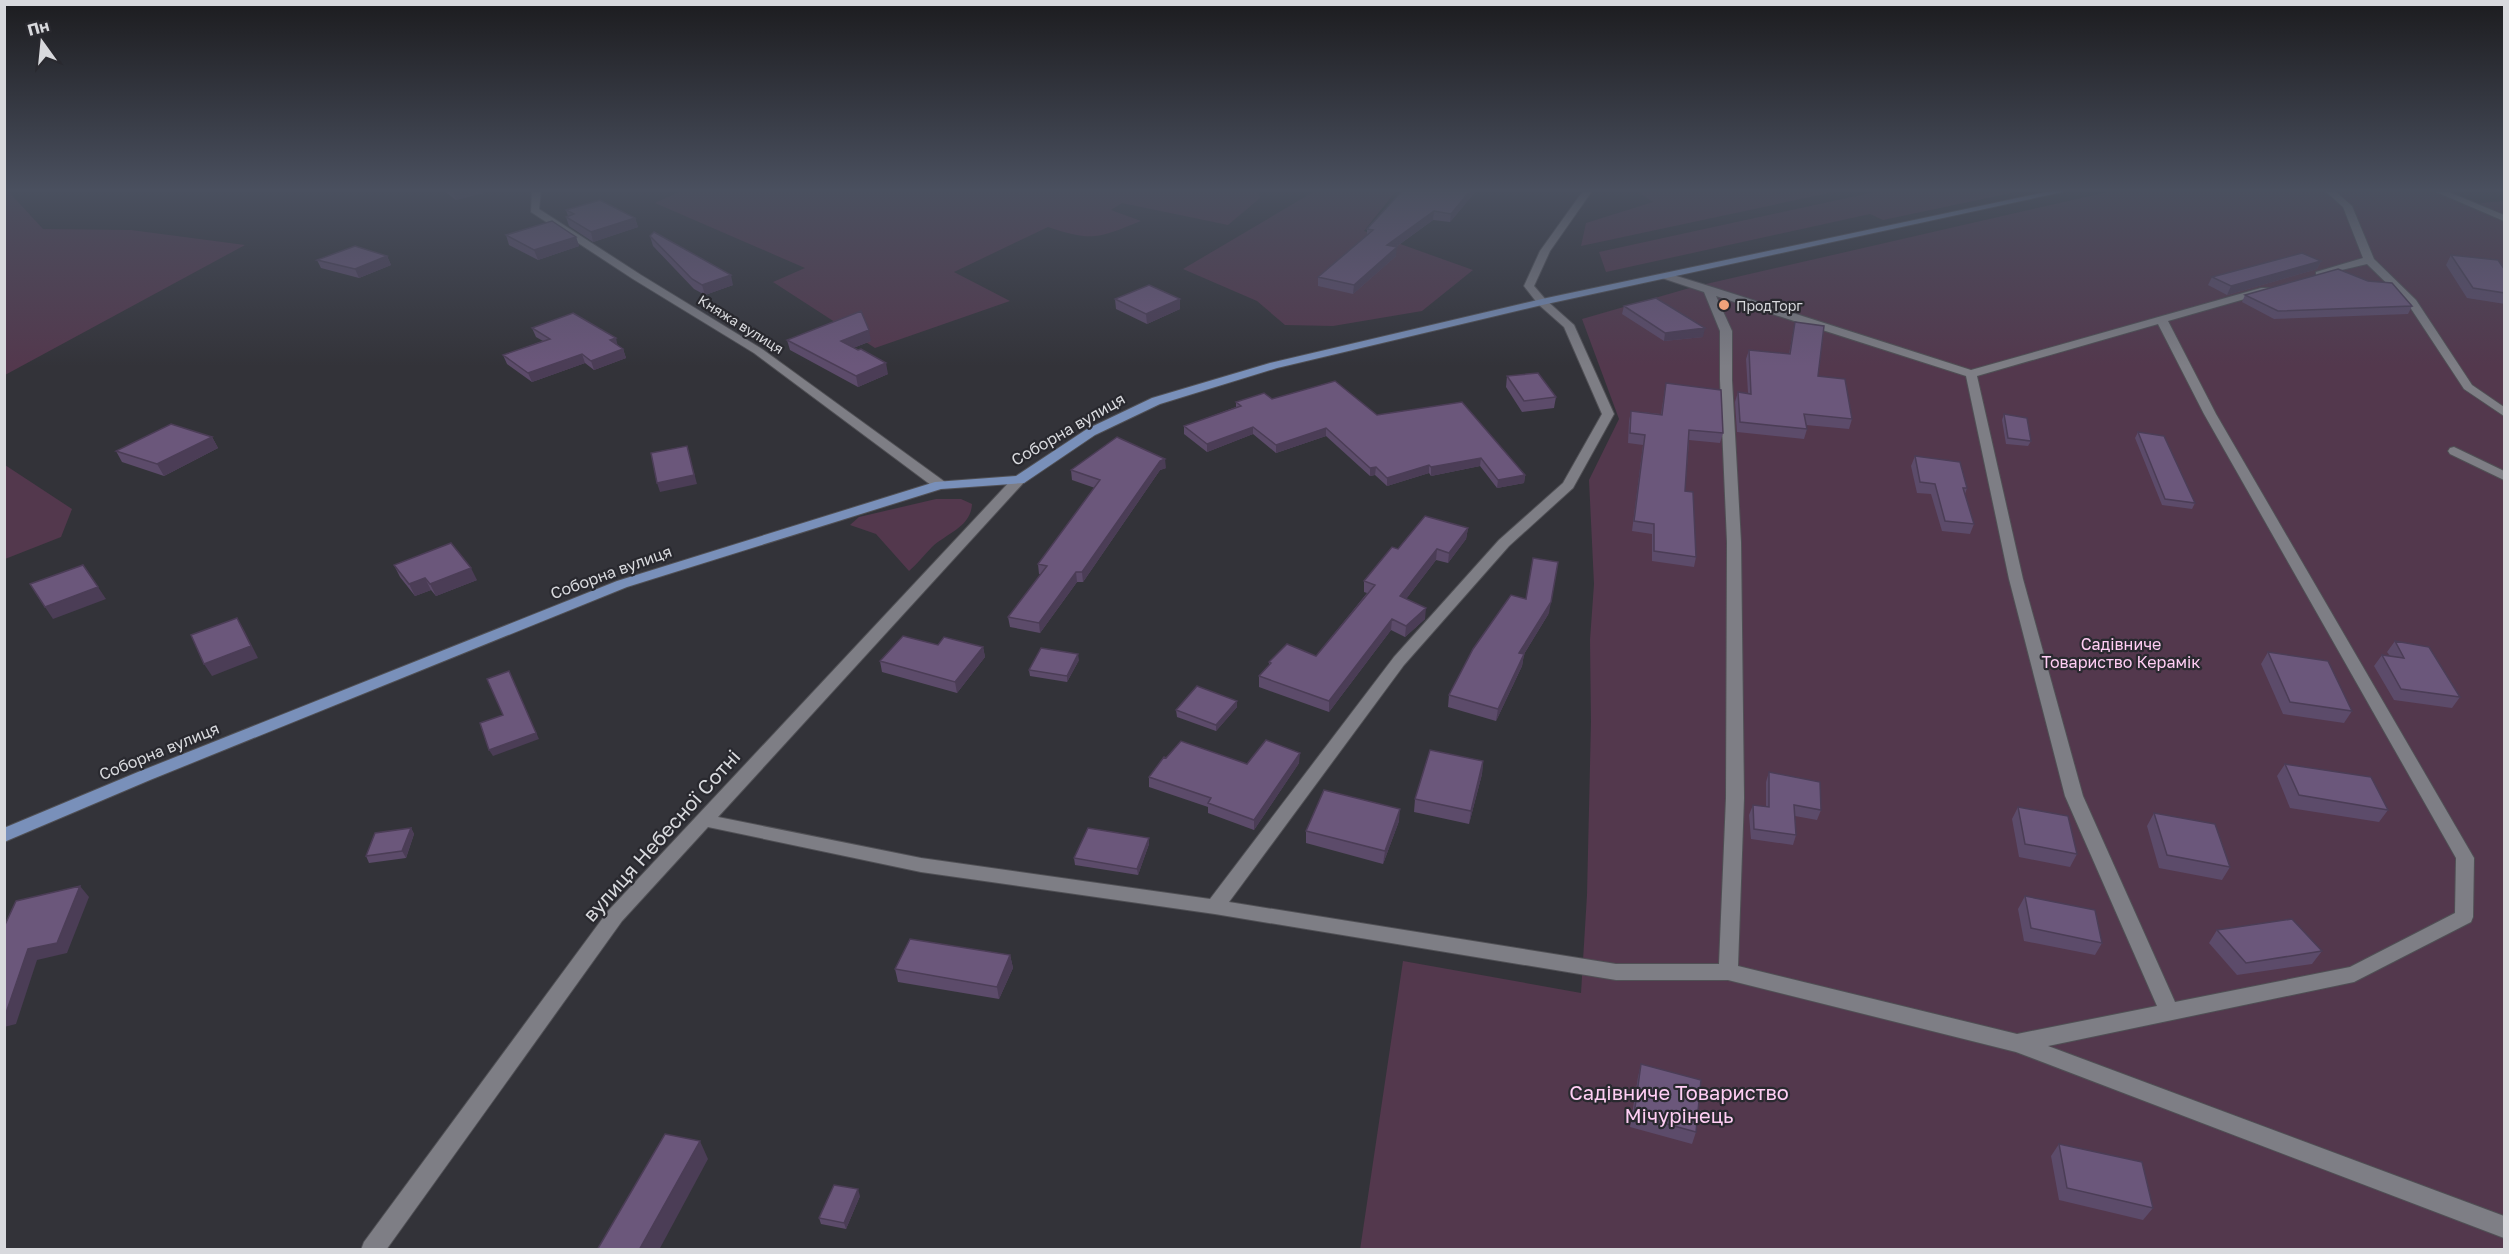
<svg xmlns="http://www.w3.org/2000/svg" width="2509" height="1254" viewBox="0 0 2509 1254" font-family="'Golos Text',sans-serif">
  <style>
    .green { fill: #53384d }
    .lines { fill: none; stroke-linecap: round; stroke-linejoin: round }
    .minor-casing { stroke: #505055; stroke-width: 2 }
    .major-casing { stroke: #505055; stroke-width: 2 }
    .minor { fill: #7e7e85; fill-rule: evenodd }
    .major { fill: #7990ba; fill-rule: evenodd }
    .wall { fill: #5c4b6a }
    .shaded-wall { fill: #4b3d56 }
    .building { fill: #6b577b; stroke: #4b3d56; stroke-width: 1.5 }
    .poi-dot { fill: #f0a27a; stroke: #29292f; stroke-width: 2 }
    .labels { text-anchor: middle; dominant-baseline: central; stroke-width: 4.5; stroke-linejoin: round; paint-order: stroke }
    .far-poi-label { font-size: 14px; fill: #d8d9dd; stroke: #29292f; text-anchor: start }
    .far-street-label { font-size: 14px; fill: #d8d9dd; stroke: #29292f }
    .street-label { font-size: 16px; fill: #d8d9dd; stroke: #29292f }
    .park-label { font-size: 16px; fill: #ffcef4; stroke: #29292f }
    .near-street-label { font-size: 20px; fill: #d8d9dd; stroke: #29292f }
    .near-park-label { font-size: 20px; fill: #ffcef4; stroke: #29292f }
  </style>
  <rect width="100%" height="100%" fill="#333339"/>
  <!-- green -->
  <path class="green" d="M5 191H8L43 229 131 230 245 245 5 375Z
    M681 191H1258L1260 198 1228 225 1122 203 1111 210 1141 221C1098 238 1093 242 1048 227L954 272 1010 301 875 348 773 282 805 268 655 203Z
    M1315 191H1396L1364 231 1473 270 1422 311 1333 326 1285 325 1257 301 1183 269Z
    M1637 191H1838L1581 246 1586 223 1653 202Z
    M1879 191H2021L1883 220 1870 214 1606 272 1599 252Z
    M2112 191H2435L2472 204 2504 201V1249L1360 1250 1403 961 1581 993 1587 895 1591 722 1590 640 1594 584 1589 480 1619 419 1582 319 1693 287Z
    M5 465 72 509 61 537 5 559Z
    M936 499H961L972 504C971 527 947 533 932 547 924 555 917 564 909 571L876 534 850 525 859 517Z"/>
  <g class="lines">
    <!-- minor casing -->
    <g class="minor-casing">
      <path id="minor" d="M532 191H541L539 209 641 275 762 349 945 482 947 485 945 488H935L754 353 633 279 531 212Z
        M1583 191H1592L1550 251 1534 286 1546 300 1574 325 1614 414 1573 488 1509 546 1404 665 1229 902 1616 964H1719L1726 798 1727 542 1720 380V331L1704 292 1662 278V274H1670L1712 287 1971 370 2261 288H2269V292L2168 321 2216 414 2474 858 2473 917 2471 922 2354 982 2048 1046 2504 1216V1238L2016 1052 1728 980H1616L1215 914 921 872 708 827 622 921 386 1250H361L364 1242 608 911 1014 477 1019 476 1026 480 718 817 921 858 1210 899 1394 657 1499 540 1563 483 1602 414 1564 327 1538 304 1524 286 1540 251ZM1716 296 1966 376 2009 579 2065 796 2157 1006 2017 1034 1738 966 1744 798 1741 542 1732 380V331ZM2158 324 2204 414 2456 858 2455 913 2350 967 2175 1002 2083 796 2023 579 1977 376Z
        M2325 191H2335L2352 206 2374 259 2416 300 2472 385 2504 407V416L2464 389 2408 304 2367 264 2316 276V272L2363 258 2343 207Z
        M2434 191H2446L2504 215V221Z
        M2454 447 2504 471V480L2450 454 2448 451 2450 448Z"/>
    </g>
    <!-- major casing -->
    <g class="major-casing">
      <path id="major" d="M2051 191H2067L1542 305 1277 368 1160 404 1095 435 1024 483 941 489 627 587 150 780 4 842V828L138 772 617 581 935 482 1016 476 1087 429 1152 398 1270 363 1542 299Z"/>
    </g>
    <!-- minor -->
    <use href="#minor" class="minor"/>
    <!-- major -->
    <use href="#major" class="major"/>
  </g>
  <!-- wall -->
  <path class="wall" d="M444 191H483V193L456 200Z
    M1402 191H1476L1450 222 1433 220 1396 247V256L1353 294 1318 286V277L1367 235V229Z
    M566 210 635 218 638 227 593 242 569 226 566 217 568 216Z
    M506 235 576 237 579 246 538 260 509 245Z
    M650 236 733 285 705 295 694 289 653 246Z
    M2451 255 2505 270V304L2467 298 2446 265Z
    M387 256 391 265 359 278 321 268 317 260Z
    M2321 261 2317 269 2227 295 2208 285 2212 277Z
    M2245 295 2412 306 2408 314 2274 319 2242 302Z
    M1115 299 1180 309 1147 324 1116 309Z
    M1624 306 1703 337 1664 341 1622 314Z
    M1795 322 1818 376 1852 419 1849 429 1806 425 1807 429 1804 439 1737 432 1735 402 1738 392 1748 393 1746 359 1749 350 1789 354Z
    M532 328 618 345 623 349 626 358 594 370 585 363 532 382 507 364 503 355 543 341 536 337Z
    M787 340 871 341 853 348 888 374 858 387 790 350Z
    M1507 376 1556 397 1554 408 1522 412 1506 387Z
    M1666 383 1723 433 1720 443 1689 440 1685 491 1696 557 1694 567 1652 561V534L1632 531 1643 445 1628 443 1629 421 1631 411 1661 414Z
    M1272 399 1377 415 1525 475 1524 483 1497 488 1480 466 1431 476 1429 473 1387 486 1375 475 1370 476 1326 436 1276 453 1253 434 1207 452 1184 434V426L1236 407V402Z
    M2004 414 2031 441 2028 446 2006 444 2002 420Z
    M2138 432 2195 503 2192 509 2162 505 2135 438Z
    M212 437 218 448 164 476 122 462 116 451Z
    M1915 456 1967 488 1965 494 1974 524 1970 534 1942 531 1931 494 1917 493 1911 466Z
    M1166 468 1160 470 1083 582H1077L1040 633 1010 627 1008 617 1041 574H1039L1038 564 1095 488 1072 480 1071 470Z
    M1468 528 1466 539 1448 563 1436 560 1406 599 1425 619 1405 637 1391 630 1329 712 1259 687V676L1269 665V662L1316 656 1367 593 1364 592V581L1398 549Z
    M394 565 477 580 436 596 431 590 415 596 400 577Z
    M1549 613 1524 654 1522 666 1496 721 1448 707 1449 695Z
    M2395 641 2460 697 2452 708 2394 700 2374 666 2382 655 2390 656 2387 652Z
    M938 645 983 647 985 657 957 693 882 672 880 661Z
    M2268 652 2352 711 2344 723 2283 714 2261 664Z
    M1079 660 1067 682 1030 676 1029 670Z
    M1237 707 1216 731 1177 717 1176 710Z
    M1166 758 1247 764 1299 763 1254 830 1208 813V807L1149 787V777Z
    M1483 761 1482 774 1469 824 1414 812 1415 799Z
    M2285 764 2388 810 2379 822 2290 808 2277 776Z
    M1769 772 1821 810 1817 820 1795 816 1796 835 1793 845 1751 839 1749 815 1753 805 1766 807V782Z
    M2018 807 2077 854 2070 867 2019 857 2012 819Z
    M2154 813 2230 867 2222 880 2159 868 2147 826Z
    M1399 821 1383 864 1306 843V831Z
    M411 828 414 834 406 858 369 863 366 856Z
    M1149 838V844L1138 875 1075 865 1074 858Z
    M2025 896 2102 943 2095 955 2024 941 2018 909Z
    M2217 930 2322 951 2312 964 2237 975 2209 943Z
    M1010 955 1013 968 999 999 898 982 895 969Z
    M1641 1064 1696 1132 1692 1144 1630 1127 1638 1077Z
    M2059 1144 2153 1208 2143 1220 2059 1200 2051 1156Z
    M860 1196 846 1229 821 1224 819 1218Z"/>
  <!-- shaded-wall -->
  <path class="shaded-wall" d="M459 191H483V193L456 200 453 192Z
    M1470 191H1476L1450 222 1451 214Z
    M1434 211 1433 220 1386 254 1387 245Z
    M635 218 638 227 593 242 591 232Z
    M576 237 579 246 538 260 534 250Z
    M1397 247 1396 256 1353 294 1354 285Z
    M387 256 391 265 359 278 355 269Z
    M2321 261 2317 269 2227 295 2231 286Z
    M731 275 733 285 705 295 702 285Z
    M1180 299V309L1147 324 1146 314Z
    M1705 328 1703 337 1664 341 1665 333Z
    M869 330 871 341 843 352 841 341Z
    M616 338 618 347 610 340Z
    M623 349 626 358 594 370 591 361Z
    M582 354 585 363 532 382 528 373Z
    M886 363 888 374 858 387 856 376Z
    M1253 427V434L1207 452V444Z
    M1326 428V436L1276 453V445Z
    M212 437 218 448 164 476 157 464Z
    M687 446 697 484 660 492 657 483Z
    M1481 458 1480 466 1431 476V467Z
    M1165 459 1166 468 1160 470 1083 582 1082 572 1160 461Z
    M1429 465V473L1387 486V478Z
    M1376 467 1375 475 1370 476V468Z
    M1525 475 1524 483 1497 488 1498 480Z
    M1468 528 1466 539 1448 563 1449 553Z
    M1437 549 1436 560 1400 607V596Z
    M471 568 477 580 436 596 430 584Z
    M1076 572 1077 582 1040 633 1039 623Z
    M425 578 431 590 415 596 409 584Z
    M98 587 106 599 53 619 45 607Z
    M1551 602 1549 613 1524 654 1522 666 1496 721 1498 709 1519 653Z
    M1426 608 1425 619 1405 637 1406 626Z
    M237 618 244 630 258 658 212 676 204 664Z
    M1392 619 1391 630 1329 712V701Z
    M983 647 985 657 957 693 955 682Z
    M1078 654 1079 660 1067 682V676Z
    M509 671 539 739 493 756 489 750 536 733Z
    M1237 701V707L1216 731V725Z
    M1300 753 1299 763 1254 830V820Z
    M1483 761 1482 774 1469 824 1471 811Z
    M1400 809 1399 821 1383 864 1385 851Z
    M411 828 414 834 406 858 402 851Z
    M1149 838V844L1138 875 1137 869Z
    M80 886 89 897 67 953 37 960 16 1024 4 1027V1014L28 949Z
    M1010 955 1013 968 999 999 997 987Z
    M700 1141 708 1159 659 1250H639Z
    M858 1189 860 1196 846 1229 844 1223Z"/>
  <!-- building -->
  <path class="building" d="M1402 191H1470L1451 214 1434 211 1387 245 1397 247 1354 285 1318 277 1373 230 1367 229Z
    M600 200 635 218 591 232 566 217 574 214 566 210Z
    M552 221 576 237 534 250 506 235Z
    M654 232 731 275 702 285 692 279 650 236Z
    M355 246 387 256 355 269 317 260Z
    M2302 253 2321 261 2231 286 2212 277Z
    M2451 255 2498 260 2505 270V293L2473 288Z
    M2338 269 2368 281 2392 283 2412 306 2278 311 2245 295Z
    M1149 285 1180 299 1146 314 1115 299Z
    M1656 298 1705 328 1665 333 1624 306Z
    M861 311 869 330 841 341 858 350 861 349 886 363 856 376 787 340Z
    M573 313 616 338 610 340 623 349 591 361 582 354 528 373 503 355 550 339 532 328Z
    M1795 322 1824 326 1818 376 1845 379 1852 419 1804 414 1807 429 1740 422 1738 392 1751 394 1749 350 1790 354Z
    M1538 373 1556 397 1524 401 1507 376Z
    M1335 381 1377 415 1462 402 1525 475 1498 480 1481 458 1431 467 1429 465 1387 478 1376 467 1370 468 1326 428 1276 445 1253 427 1207 444 1184 426 1241 406 1236 402 1264 393 1272 399Z
    M1666 383 1721 390 1723 433 1689 430 1685 491 1693 492 1696 557 1654 551V524L1634 521 1645 435 1630 433 1631 411 1662 415Z
    M2004 414 2027 418 2031 441 2008 438Z
    M171 424 212 437 157 464 116 451Z
    M2138 432 2164 436 2195 503 2165 499Z
    M1117 437 1165 459 1160 461 1082 572H1076L1039 623 1008 617 1047 566 1038 564 1100 480 1071 470Z
    M687 446 694 475 657 483 651 453Z
    M1915 456 1960 462 1967 488H1963L1974 524 1945 521 1935 484 1920 482Z
    M1425 516 1468 528 1449 553 1437 549 1400 596 1426 608 1406 626 1392 619 1329 701 1259 676 1271 663 1269 662 1287 644 1316 656 1375 585 1364 581 1392 547 1398 549Z
    M451 543 471 568 430 584 425 578 409 584 394 565Z
    M1533 558 1558 562 1551 602 1519 653 1524 654 1498 709 1449 695 1473 649 1511 595 1526 599Z
    M83 565 98 587 45 607 30 584Z
    M237 618 251 646 204 664 191 635Z
    M903 636 938 645 944 637 983 647 955 682 880 661Z
    M2395 641 2429 647 2460 697 2401 689 2382 655 2404 658Z
    M1041 648 1078 654 1067 676 1029 670Z
    M2268 652 2328 661 2352 711 2290 702Z
    M509 671 536 733 489 750 480 723 503 715 487 679Z
    M1197 686 1237 701 1216 725 1176 710Z
    M1266 740 1300 753 1254 820 1208 803 1211 798 1149 777 1164 757 1166 758 1181 741 1247 764Z
    M1430 750 1483 761 1471 811 1415 799Z
    M2285 764 2371 777 2388 810 2299 795Z
    M1769 772 1820 782 1821 810 1794 805 1796 835 1754 829 1753 805 1769 807Z
    M1324 790 1400 809 1385 851 1306 831Z
    M2018 807 2068 816 2077 854 2025 844Z
    M2154 813 2215 824 2230 867 2167 855Z
    M411 828 402 851 366 856 375 833Z
    M1088 828 1149 838 1137 869 1074 858Z
    M80 886 57 943 28 949 6 1013 4 1014V927L16 901Z
    M2025 896 2095 910 2102 943 2031 928Z
    M2292 919 2322 951 2246 963 2217 930Z
    M910 939 1010 955 997 987 895 969Z
    M1641 1064 1701 1080 1696 1132 1634 1115Z
    M665 1134 700 1141 639 1250H597Z
    M2059 1144 2142 1162 2153 1208 2067 1188Z
    M834 1185 858 1189 844 1223 819 1218Z"/>
  <!-- sky -->
  <linearGradient id="sky" x2="0" y2="1"><stop stop-color="#1c1c1f"/><stop offset="0.52" stop-color="#4a505f"/><stop offset="1" stop-color="#4a505f" stop-opacity="0"/></linearGradient>
  <rect width="2509" height="366" fill="url(#sky)"/>
  <!-- markers -->
  <circle class="poi-dot" cx="1724" cy="305" r="6"/>
  <g class="labels">
    <!-- far-poi labels -->
    <g class="far-poi-label">
      <text x="1736" y="305">ПродТорг</text>
    </g>
    <!-- far-street labels -->
    <g class="far-street-label">
      <text transform="translate(741 324) rotate(32)">Княжа вулиця</text>
    </g>
    <!-- street labels -->
    <g class="street-label">
      <text transform="translate(1068 429) rotate(-30)">Соборна вулиця</text>
      <text transform="translate(611 572) rotate(-20)">Соборна вулиця</text>
      <text transform="translate(159 751) rotate(-22)">Соборна вулиця</text>
    </g>
    <!-- park labels -->
    <g class="park-label">
      <text x="2121" y="644">Садівниче<tspan x="2121" dy="18">Товариство Керамік</tspan></text>
    </g>
    <!-- near-street labels -->
    <g class="near-street-label">
      <text transform="translate(661 835) rotate(-48)">вулиця Небесної Сотні</text>
    </g>
    <!-- near-park labels -->
    <g class="near-park-label">
      <text x="1679" y="1092">Садівниче Товариство<tspan x="1679" dy="23">Мічурінець</tspan></text>
    </g>
  </g>
  <!-- border -->
  <rect width="2509" height="1254" fill="none" stroke="#d8d9dd" stroke-width="12"/>
  <!-- north arrow -->
  <g transform="translate(42 42) rotate(345)" stroke="#29292f" stroke-width="4.5" paint-order="stroke">
  <path d="M0-4.5L10 22L0 15L-10 22Z" fill="#d8d9dd"/>
  <text y="-9" font-size="16" font-weight="bold" text-anchor="middle" fill="#d8d9dd">Пн</text>
  </g>
</svg>
